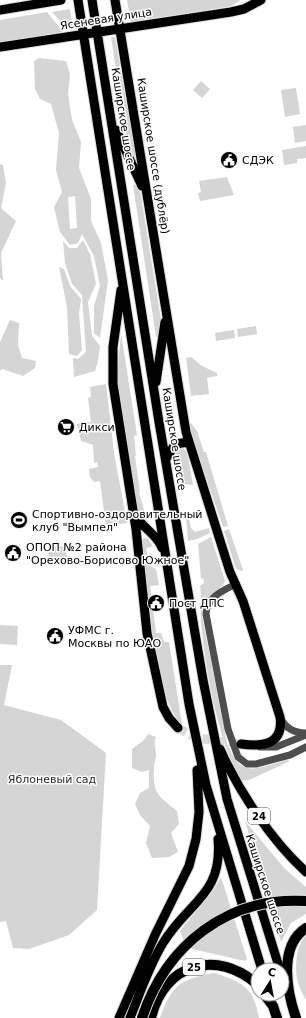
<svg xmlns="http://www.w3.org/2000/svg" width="306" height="1018" viewBox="0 0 306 1018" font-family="'DejaVu Sans',sans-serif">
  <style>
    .green { fill: #d5d5d5; fill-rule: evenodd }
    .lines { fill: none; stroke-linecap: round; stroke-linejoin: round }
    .major-tunnel { stroke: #d9d9d9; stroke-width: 9; stroke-dasharray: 9 4.5; stroke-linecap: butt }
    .major-casing { stroke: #dbdbdb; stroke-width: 11 }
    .highway-casing { stroke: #dbdbdb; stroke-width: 12 }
    .minor { stroke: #4e4e4e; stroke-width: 7 }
    .major { stroke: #000; stroke-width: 9 }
    .highway { stroke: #000; stroke-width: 10 }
    .highway-bridge-casing { stroke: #dbdbdb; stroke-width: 12; stroke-linecap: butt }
    .highway-bridge { stroke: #000; stroke-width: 10 }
    .labels { text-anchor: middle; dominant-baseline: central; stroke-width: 3; stroke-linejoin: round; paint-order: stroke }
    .shield { fill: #fff; stroke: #4c4c4c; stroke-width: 1 }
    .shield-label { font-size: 10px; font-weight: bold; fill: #000 }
    .street-label { font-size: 11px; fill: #000; stroke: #fff }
    .poi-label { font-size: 11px; fill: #000; stroke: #fff; text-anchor: start }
    .park-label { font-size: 11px; fill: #2c2c2c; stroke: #fff }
  </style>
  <rect width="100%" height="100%" fill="#fff"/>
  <!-- green -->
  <path class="green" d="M127 0H240L232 6 131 22Z
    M70 9 73 30H68L52 12Z
    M47 12 63 32 0 42V20Z
    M111 37H115L136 155 132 158 127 142Z
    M39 58 66 61 70 74 68 94 72 120 81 142 79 168 91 199V221L101 243 108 280 100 338 94 333V306L100 286 94 256 82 234 78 243 70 245 60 232 54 207 62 192 56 170 59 133 51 104 40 99 35 89 34 61ZM75 196 77 228 70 229 68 197Z
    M201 81 210 89 202 98 193 90Z
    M296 88 300 114 285 117 281 90Z
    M306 125V141L295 143 293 127Z
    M306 146V158L297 159V163L284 165 282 150Z
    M0 164 3 165 6 183 1 208 16 221 1 253 3 281 0 278Z
    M227 177 234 195 200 201 198 193 201 192 199 181Z
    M139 184 162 326 161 337H156L133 185Z
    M83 240 90 254 96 284 88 302 92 336 100 346 98 361 95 371 74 377 73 358 78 359 86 352 82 295 72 284 65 263 63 241 69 248H77Z
    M59 267 64 269 70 286 81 299 79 314 82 350 77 356 69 354 67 307Z
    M10 320 19 323 18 345 22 358 36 361 35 368 23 376 2 369 0 371V342Z
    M256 326 257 334 238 337 237 329Z
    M234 330 235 338 216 341 215 333Z
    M121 333 137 435 134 436 136 456H135L140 493H139L149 526 138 510 128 455 117 377Z
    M191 357 202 366 217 373V376L207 378 209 394 191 396 186 358Z
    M106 384 114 453 127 523 106 526 100 481 94 482 90 477 89 469 98 467 97 462 94 463 93 445 81 441 77 424 91 422 88 398 91 397 90 387Z
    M191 423 197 431 204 452H206L228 526 223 527 188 425Z
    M182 447 187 452 193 485 184 484C177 478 172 457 177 449Z
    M186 517 189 518 191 528 195 532 209 528 210 533 197 539 188 541Z
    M229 529 243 570 242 571 236 569 224 531Z
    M211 537 225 581C218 595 204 594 202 615L227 743C241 780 256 768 287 760L290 761 249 780 241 781C218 742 205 667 201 622 200 609 202 598 200 586L204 583 203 578 201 579 198 544Z
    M148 538 152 545 151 547 146 548 150 566 156 569 159 585 150 586 156 633H161L164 642H169L182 724C153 698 146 579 142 539Z
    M66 546 67 561 49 562 48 548Z
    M0 625 18 626 17 645 0 644Z
    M0 665H12L4 705 61 720 106 753 97 910 69 935 29 949 13 948 6 921 0 922Z
    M148 734 156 737C153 745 156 748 156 755 156 759 154 763 154 768 152 794 159 796 177 811L179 824 171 833 178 852 169 857 152 858 146 843 150 826 140 815 135 804 140 793 149 788V770L142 772 132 768V749L144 740Z
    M245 821 285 869 306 887V914L291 923 281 942Z
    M221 877 247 959 245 961 192 949 184 941 180 931 214 889Z
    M306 936V1000C303 995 300 989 298 983 294 970 296 944 306 936Z
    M215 973C244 983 253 987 259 1018H160C172 984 181 979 215 973Z"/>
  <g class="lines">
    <!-- major-tunnel -->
    <path class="major-tunnel" d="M178 728 197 738 240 744"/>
    <!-- major casing -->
    <g class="major-casing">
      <path id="major" d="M78 0 189 704 206 785 262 970
        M92 0 159 422 203 680 227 799 280 970
        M115 0 186 432 218 534 230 572 243 601 280 717C284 745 262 747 241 744
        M0 10 61 0
        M0 47 231 12 244 9 261 0
        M116 130 142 186
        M121 290 113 347V384L136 529 147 633 163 707 169 718 178 728
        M156 382 165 322
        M166 459 175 444 189 442
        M135 515C142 528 157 534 162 548
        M220 749C239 792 272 841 306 872
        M119 1018 155 935 189 866 196 839 199 812 197 770
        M130 1018C140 993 149 966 163 943 188 902 223 895 218 839"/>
    </g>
    <!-- highway casing -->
    <g class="highway-casing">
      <path id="highway" d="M264 994 273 1006 277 1018
        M151 1018C164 963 217 948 258 985
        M296 1018C287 992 278 946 306 928"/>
    </g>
    <!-- minor -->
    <path class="minor" d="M236 584C222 591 207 597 206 614L228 729 238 757 247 764H256L290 755 306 747
      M280 717C285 728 294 733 306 733
      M260 747H276L306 735"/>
    <!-- major -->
    <use href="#major" class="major"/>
    <!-- highway -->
    <use href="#highway" class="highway"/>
    <!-- highway-bridge casing -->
    <g class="highway-bridge-casing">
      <path id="highway-bridge" d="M142 1018C166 945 228 896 306 901"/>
    </g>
    <!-- highway-bridge -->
    <use href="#highway-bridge" class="highway-bridge"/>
  </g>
  <!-- icons -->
  <defs>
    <g id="civic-disc" transform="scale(0.9)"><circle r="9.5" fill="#000" stroke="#fff"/><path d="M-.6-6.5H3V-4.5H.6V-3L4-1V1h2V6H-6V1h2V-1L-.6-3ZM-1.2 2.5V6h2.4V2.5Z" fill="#fff"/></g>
    <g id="supermarket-disc" transform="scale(0.9)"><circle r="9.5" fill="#000" stroke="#fff"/><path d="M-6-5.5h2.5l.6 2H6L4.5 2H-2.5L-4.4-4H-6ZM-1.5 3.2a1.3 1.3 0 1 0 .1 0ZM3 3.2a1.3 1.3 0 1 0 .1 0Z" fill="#fff"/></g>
    <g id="stadium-disc" transform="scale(0.9)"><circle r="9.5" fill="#000" stroke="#fff"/><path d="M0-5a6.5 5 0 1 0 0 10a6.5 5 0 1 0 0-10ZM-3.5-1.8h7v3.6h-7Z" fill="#fff"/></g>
  </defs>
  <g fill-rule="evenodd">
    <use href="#civic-disc" x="229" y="160"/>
    <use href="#supermarket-disc" x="66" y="427"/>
    <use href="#stadium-disc" x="19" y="520"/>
    <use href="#civic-disc" x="13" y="553"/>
    <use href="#civic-disc" x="156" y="603"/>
    <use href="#civic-disc" x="55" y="636"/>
  </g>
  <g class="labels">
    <!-- shield labels -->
    <g class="shield">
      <rect x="248" y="808" width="22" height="16" rx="3"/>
      <rect x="183" y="959" width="22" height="16" rx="3"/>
    </g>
    <g class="shield-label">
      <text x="259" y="816">24</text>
      <text x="194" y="967">25</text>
    </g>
    <!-- street labels -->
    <g class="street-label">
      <text transform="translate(106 19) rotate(-9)">Ясеневая улица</text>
      <text transform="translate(123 119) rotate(81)">Каширское шоссе</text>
      <text transform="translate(153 156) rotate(81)">Каширское шоссе (дублёр)</text>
      <text transform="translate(174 439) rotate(81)">Каширское шоссе</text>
      <text transform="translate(265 884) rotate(72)">Каширское шоссе</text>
    </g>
    <!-- poi labels -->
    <g class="poi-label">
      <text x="242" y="160">СДЭК</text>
      <text x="79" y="427">Дикси</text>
      <text x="32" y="514">Спортивно-оздоровительный<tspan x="32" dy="13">клуб "Вымпел"</tspan></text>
      <text x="26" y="547">ОПОП №2 района<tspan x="26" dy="13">"Орехово-Борисово Южное"</tspan></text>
      <text x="169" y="603">Пост ДПС</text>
      <text x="68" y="630">УФМС г.<tspan x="68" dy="13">Москвы по ЮАО</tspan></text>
    </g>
    <!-- park labels -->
    <g class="park-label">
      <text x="52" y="779">Яблоневый сад</text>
    </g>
  </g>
  <!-- north arrow -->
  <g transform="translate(270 982) rotate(11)"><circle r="19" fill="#ffffff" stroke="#999999"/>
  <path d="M0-3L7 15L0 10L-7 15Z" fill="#000000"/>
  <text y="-6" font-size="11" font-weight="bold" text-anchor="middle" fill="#000000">С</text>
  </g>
</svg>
